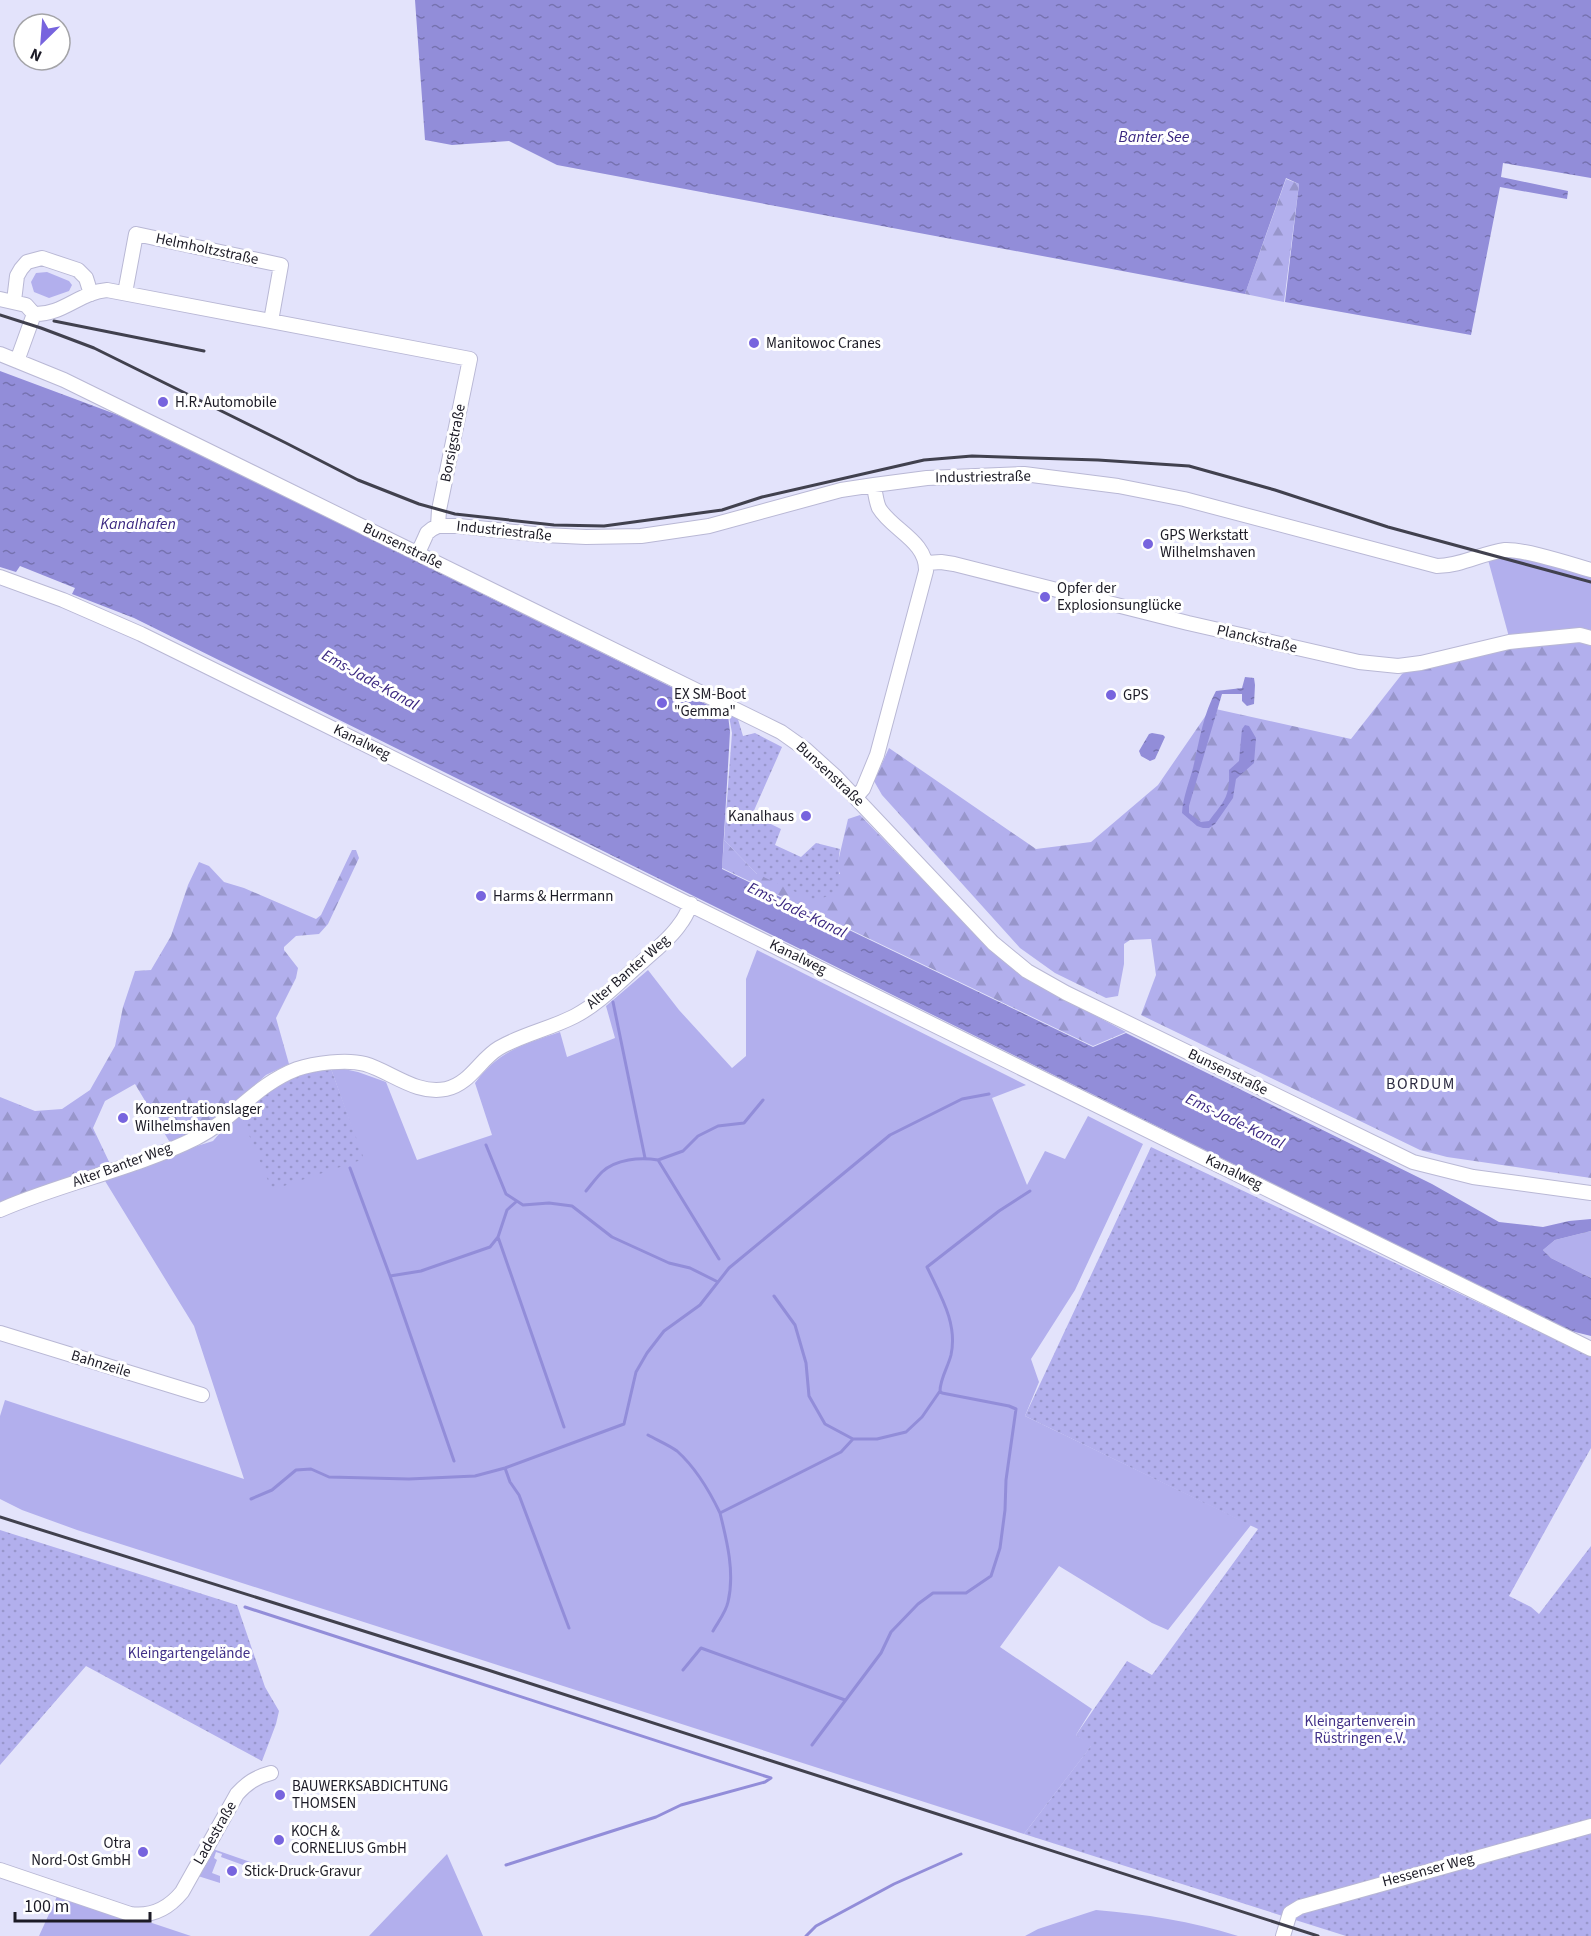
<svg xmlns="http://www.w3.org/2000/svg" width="1591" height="1936" viewBox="0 0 1591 1936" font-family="'Source Sans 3',sans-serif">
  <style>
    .green { fill: #b2afed }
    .forest { fill: url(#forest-firs) }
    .garden { fill: url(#garden-dots) }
    .water { fill: url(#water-ripples) }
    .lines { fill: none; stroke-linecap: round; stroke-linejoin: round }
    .stream { stroke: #928dd9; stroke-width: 3 }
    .minor-casing { stroke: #b9b8d5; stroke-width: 16 }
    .minor { stroke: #fff; stroke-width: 14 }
    .rail { stroke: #41414e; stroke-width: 3 }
    .poi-dot { fill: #7764de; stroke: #fff; stroke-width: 2 }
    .labels { text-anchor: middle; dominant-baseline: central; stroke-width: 6; stroke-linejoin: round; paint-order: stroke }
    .street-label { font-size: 15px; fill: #1c1b26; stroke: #fff }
    .poi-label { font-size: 15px; fill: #1c1b26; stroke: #fff; text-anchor: start }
    .park-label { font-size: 15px; fill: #413088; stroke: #fff }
    .water-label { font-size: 16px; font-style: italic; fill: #3b2881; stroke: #fff }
    .neighbourhood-label { font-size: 16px; letter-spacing: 1.5px; fill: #2c2b42; stroke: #fff }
  </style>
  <defs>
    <pattern id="forest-firs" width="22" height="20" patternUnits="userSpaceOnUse" patternTransform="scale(1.5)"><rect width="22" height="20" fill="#b2afed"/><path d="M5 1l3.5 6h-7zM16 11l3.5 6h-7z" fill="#9896cb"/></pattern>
    <pattern id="garden-dots" width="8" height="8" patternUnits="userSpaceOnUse" patternTransform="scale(1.5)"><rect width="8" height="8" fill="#b2afed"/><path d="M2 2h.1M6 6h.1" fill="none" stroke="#9896cb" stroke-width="1.8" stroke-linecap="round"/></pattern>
    <pattern id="water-ripples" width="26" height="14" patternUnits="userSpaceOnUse" patternTransform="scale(1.5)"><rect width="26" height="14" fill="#928dd9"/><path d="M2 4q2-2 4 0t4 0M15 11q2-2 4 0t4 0" fill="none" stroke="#7672b0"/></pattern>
  </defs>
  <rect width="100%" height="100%" fill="#e3e3fb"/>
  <!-- green -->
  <path class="green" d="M47 272 69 281 72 285 69 291 49 298 34 292 31 282 36 273Z
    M1509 554 1591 577V635L1509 637 1487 556Z
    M757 950 1026 1085 992 1098 1027 1185 1045 1151 1065 1159 1088 1116 1143 1144 1075 1290 1031 1359 1039 1382 1025 1416 1251 1525 1168 1630 1152 1623 1059 1566 1000 1647 1092 1709 1076 1735 1092 1745 1024 1834 77 1530 22 1510 0 1499V1416L5 1400 244 1479 194 1326 102 1176 213 1141 239 1111 363 1159 330 1066 358 1072 386 1082 417 1160 492 1135 475 1083C498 1051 524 1044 560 1032L567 1057 615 1038 606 1006 648 970 679 1010 732 1068 746 1056V979Z
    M1591 1231V1278L1551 1258 1543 1250 1555 1240Z
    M213 1849 265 1867 257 1870 221 1857 222 1854 216 1852 214 1858 217 1860 212 1873 220 1876V1883L198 1876Z
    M447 1854 483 1936H369Z
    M59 1892 191 1936H39Z
    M1096 1910C1145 1914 1191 1921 1238 1936H1025L1038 1929Z"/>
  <!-- forest -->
  <path class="forest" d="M1286 179 1299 184 1284 302 1245 294Z
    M1579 641 1591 644V1178L1447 1157 1420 1150 1141 1015 1156 975 1151 939 1130 940 1124 944V964L1118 996 1106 998 1055 973 1020 948 882 795 874 781 889 748 1036 849 1091 842 1158 785 1211 708 1351 739 1402 674 1424 662 1509 643Z
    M860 815 985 944 1022 976 1126 1032 1093 1046 722 868 724 840 757 874H840L837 866 848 819Z
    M352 850H356L359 858 328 924 319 934 296 936 284 947V950L298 968 296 978 276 1018 289 1064 266 1075 224 1113 185 1139 172 1146 135 1084 105 1101 93 1128 112 1168 0 1206V1097L35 1111 62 1109 90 1090 115 1046 123 1007 135 971 151 970 171 936 188 885 199 862 209 866 224 882 244 888 316 919 321 915Z"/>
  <!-- garden -->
  <path class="garden" d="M729 716H737L743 736 755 733 782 747 752 815 781 829 775 845 801 857 816 843 840 849C837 865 840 875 840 891L815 901 757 874 724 840 732 733Z
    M330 1066 364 1159 272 1190 239 1111 299 1070Z
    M1151 1147 1591 1356V1448L1509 1596 1531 1607 1539 1614 1591 1546V1936H1346L1024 1834 1091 1746 1076 1735 1127 1661 1152 1675 1258 1529 1025 1416Z
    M0 1530 237 1605 265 1687 279 1711 276 1724 262 1761 86 1666 0 1765Z"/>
  <!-- water -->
  <path class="water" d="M415 0H1591V178L1503 163 1501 177 1568 191 1567 199 1500 187 1471 335 1285 302 1299 184 1286 178 1245 294 557 165 509 141 452 145 425 140Z
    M0 371 126 418 728 715 730 732 722 869 1093 1047 1126 1033 1432 1184 1499 1222 1543 1227 1569 1221 1591 1219V1231L1555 1240 1543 1250 1551 1258 1591 1278V1336L1567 1330 134 618 72 594 75 588 20 566 16 572 0 567Z
    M1245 677 1254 678 1255 685 1254 704 1247 706 1242 701V694H1222L1189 806V813L1201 822 1209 821C1225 800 1230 797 1229 770L1239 761 1242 729 1245 725 1249 726 1256 738 1254 763 1236 779 1233 798 1215 824 1209 828H1203L1197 826 1182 813C1183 797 1189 783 1193 768 1199 743 1203 714 1216 691L1242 688Z
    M1152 733 1163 735 1165 737 1155 759 1150 761 1141 756 1139 751 1149 734Z"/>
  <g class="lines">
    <!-- stream -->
    <path class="stream" d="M613 1002 645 1158
      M486 1145 506 1194 523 1205 549 1203 572 1206 612 1237 669 1263 690 1268 718 1282
      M658 1160 683 1151 698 1136 718 1126 744 1123 763 1100
      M350 1168 390 1276 421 1271 490 1247 498 1237 507 1210 517 1201
      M586 1191C591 1185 596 1178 602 1172 616 1159 640 1157 658 1160L719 1259
      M498 1237 564 1427
      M390 1276 454 1461
      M774 1296 795 1325 806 1363 809 1396 825 1424 853 1439H877L906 1432 922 1417 940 1391
      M648 1435C657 1440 669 1445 677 1451 696 1468 709 1490 720 1513
      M505 1468 510 1482 519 1495 569 1628
      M251 1499 272 1490 296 1470 311 1469 329 1477 409 1479 475 1476 505 1468 624 1424 636 1372 647 1353 664 1331 700 1305 729 1268 890 1135 962 1099 989 1094
      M245 1607 771 1778
      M713 1631C718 1622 726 1612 728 1602 735 1573 727 1541 720 1513L841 1452 853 1439
      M683 1670 701 1648 845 1700
      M812 1745 881 1653 891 1632 918 1604 933 1593H966L991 1576 1000 1548 1005 1510 1006 1480 1016 1409 1009 1406 942 1393 940 1391C940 1379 948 1367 951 1355 958 1323 940 1295 927 1267L999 1211 1030 1191
      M506 1865 656 1817 681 1805 765 1782 771 1778
      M806 1936 816 1926 894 1884 961 1854"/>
    <!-- minor casing -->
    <g class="minor-casing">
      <path id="minor" d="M125 293 136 234 281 265 271 321
        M0 299 26 305 34 314
        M14 301 17 276 21 269 27 262 42 258 78 270 86 278 91 294
        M34 314C63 315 80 292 107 290L470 359 439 510 438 526
        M0 354 64 380 781 732 805 749 836 777 993 943 1027 971 1066 993 1413 1162 1473 1177 1591 1193
        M17 361 34 314
        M418 553 427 533 432 529 438 526H459L544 535 586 537 641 536 709 526 841 490 874 485 927 478 1024 474 1118 486 1184 499 1437 566C1461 566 1482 553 1505 550 1524 549 1570 564 1591 570
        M927 563 941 562 954 564 1188 623 1359 662 1398 666 1421 663 1509 642 1580 635 1591 638
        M0 577 63 600 141 634 1591 1349
        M856 797 863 789 877 755 926 571C927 541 892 530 879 508 876 501 875 492 874 485
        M0 1210C64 1182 134 1169 196 1138 234 1119 255 1085 297 1069 314 1063 347 1059 365 1064 392 1072 416 1095 446 1089 470 1084 480 1059 499 1048 523 1034 550 1029 575 1016 600 1003 620 981 642 962 655 950 670 939 680 924 685 918 688 911 691 904
        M0 1333 202 1395
        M0 1870 130 1914C151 1917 168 1909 182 1892L237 1794C247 1783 256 1777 271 1773
        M1283 1936 1290 1913 1300 1907 1591 1826"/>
    </g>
    <!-- minor -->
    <use href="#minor" class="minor"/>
    <!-- rail -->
    <path class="rail" d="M0 315 41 328 94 348 286 443 358 480 419 504 455 514 554 525 604 526 722 510 762 497 924 460 972 456 1098 460 1189 466 1275 490 1388 527 1591 582
      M54 321 204 351
      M0 1517 488 1670 1318 1936"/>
  </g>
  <!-- markers -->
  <g class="poi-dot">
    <circle cx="754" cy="343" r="6"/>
    <circle cx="163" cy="402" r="6"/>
    <circle cx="1148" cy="544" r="6"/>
    <circle cx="1045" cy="597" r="6"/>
    <circle cx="1111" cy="695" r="6"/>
    <circle cx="662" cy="703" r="6"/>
    <circle cx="806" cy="816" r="6"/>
    <circle cx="481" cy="896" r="6"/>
    <circle cx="123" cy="1118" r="6"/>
    <circle cx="280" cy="1795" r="6"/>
    <circle cx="279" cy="1840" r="6"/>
    <circle cx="143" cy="1852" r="6"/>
    <circle cx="232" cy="1871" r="6"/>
  </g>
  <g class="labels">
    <!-- street labels -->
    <g class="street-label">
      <text transform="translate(207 249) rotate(12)">Helmholtzstraße</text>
      <text transform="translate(453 443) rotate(-79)">Borsigstraße</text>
      <text transform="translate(983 477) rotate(-1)">Industriestraße</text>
      <text transform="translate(504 531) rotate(6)">Industriestraße</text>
      <text transform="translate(403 546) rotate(26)">Bunsenstraße</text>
      <text transform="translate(1257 639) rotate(13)">Planckstraße</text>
      <text transform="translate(362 742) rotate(26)">Kanalweg</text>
      <text transform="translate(830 774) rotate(43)">Bunsenstraße</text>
      <text transform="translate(798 957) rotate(26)">Kanalweg</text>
      <text transform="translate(628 972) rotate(-41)">Alter Banter Weg</text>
      <text transform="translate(1228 1072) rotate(26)">Bunsenstraße</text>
      <text transform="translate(122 1165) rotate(-20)">Alter Banter Weg</text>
      <text transform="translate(1234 1172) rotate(26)">Kanalweg</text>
      <text transform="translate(101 1364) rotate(17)">Bahnzeile</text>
      <text transform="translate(215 1833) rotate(-60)">Ladestraße</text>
      <text transform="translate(1428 1870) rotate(-15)">Hessenser Weg</text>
    </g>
    <!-- poi labels -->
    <g class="poi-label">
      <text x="766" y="343">Manitowoc Cranes</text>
      <text x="175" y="402">H.R. Automobile</text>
      <text x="1160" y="535">GPS Werkstatt<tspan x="1160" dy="17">Wilhelmshaven</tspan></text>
      <text x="1057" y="588">Opfer der<tspan x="1057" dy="17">Explosionsunglücke</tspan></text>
      <text x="674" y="694">EX SM-Boot<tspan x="674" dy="17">"Gemma"</tspan></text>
      <text x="1123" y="695">GPS</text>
      <text x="794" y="816" text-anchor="end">Kanalhaus</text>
      <text x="493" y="896">Harms &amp; Herrmann</text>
      <text x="135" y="1109">Konzentrationslager<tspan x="135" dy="17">Wilhelmshaven</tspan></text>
      <text x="292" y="1786">BAUWERKSABDICHTUNG<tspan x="292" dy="17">THOMSEN</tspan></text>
      <text x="291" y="1831">KOCH &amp;<tspan x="291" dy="17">CORNELIUS GmbH</tspan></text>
      <text x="131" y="1843" text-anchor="end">Otra<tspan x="131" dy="17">Nord-Ost GmbH</tspan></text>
      <text x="244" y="1871">Stick-Druck-Gravur</text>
    </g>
    <!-- park labels -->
    <g class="park-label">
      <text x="189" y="1653">Kleingartengelände</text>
      <text x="1360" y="1721">Kleingartenverein<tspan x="1360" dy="17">Rüstringen e.V.</tspan></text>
    </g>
    <!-- water labels -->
    <g class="water-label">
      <text x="1154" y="137">Banter See</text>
      <text x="138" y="524">Kanalhafen</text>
      <text transform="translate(370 680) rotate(29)">Ems-Jade-Kanal</text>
      <text transform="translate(797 910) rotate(26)">Ems-Jade-Kanal</text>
      <text transform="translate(1235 1121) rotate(26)">Ems-Jade-Kanal</text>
    </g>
    <!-- neighbourhood labels -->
    <g class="neighbourhood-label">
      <text x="1421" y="1084">BORDUM</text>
    </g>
  </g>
  <!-- north arrow -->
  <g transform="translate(42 42) rotate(205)"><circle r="28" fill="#ffffff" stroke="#a4a4a8" stroke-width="1.5"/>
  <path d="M0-4.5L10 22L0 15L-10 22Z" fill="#7764de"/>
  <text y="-9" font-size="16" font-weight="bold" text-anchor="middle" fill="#1c1b26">N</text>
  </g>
  <!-- scale -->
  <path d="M15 1912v9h135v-9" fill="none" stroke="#1c1b26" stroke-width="3"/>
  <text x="24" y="1912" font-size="18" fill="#1c1b26" stroke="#ffffff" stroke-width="4.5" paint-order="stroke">100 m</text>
</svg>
